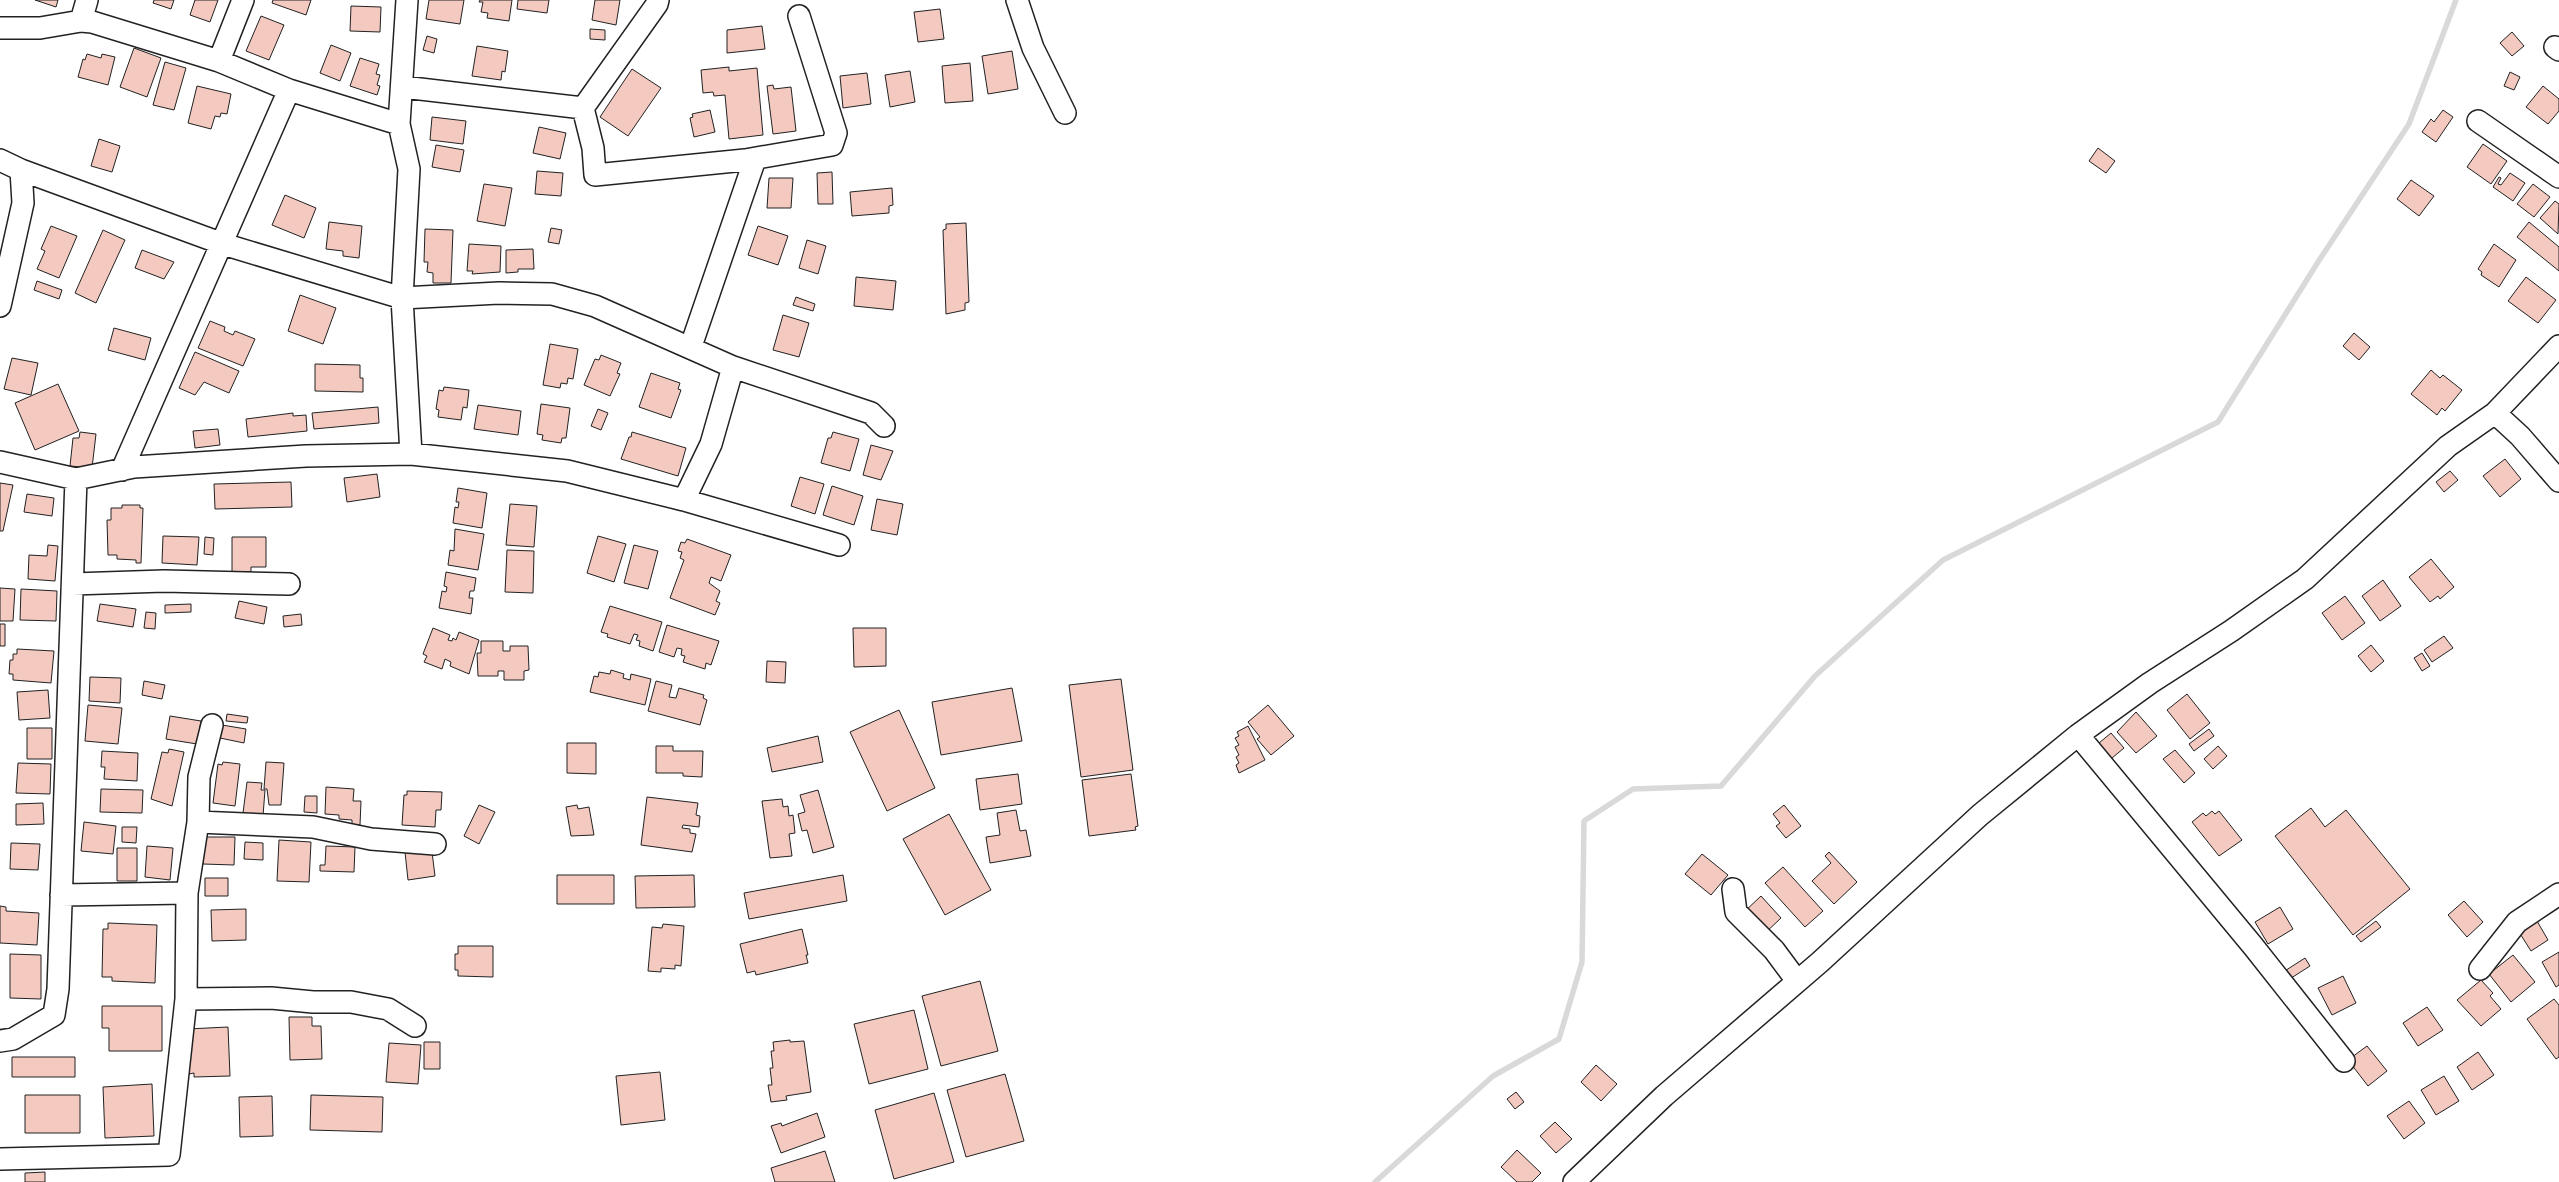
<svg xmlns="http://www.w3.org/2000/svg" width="2559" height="1182" viewBox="0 0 2559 1182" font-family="Manrope,sans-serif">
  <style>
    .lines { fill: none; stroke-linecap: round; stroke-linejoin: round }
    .stream { stroke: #d9d9d9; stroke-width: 5.5 }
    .building { fill: #f3c9c0; stroke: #222 }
    .minor-casing { stroke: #222; stroke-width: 24 }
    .minor { stroke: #fff; stroke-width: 21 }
  </style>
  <rect width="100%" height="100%" fill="#fff"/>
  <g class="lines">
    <!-- stream -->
    <path class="stream" d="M1375 1182 1493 1076 1559 1039 1582 962 1584 821 1633 789 1721 786 1815 676 1943 560 2218 422 2318 262 2409 124 2456 0"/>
  </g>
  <!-- building -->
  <path class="building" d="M35 0H58L56 7Z
    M154 0H174L171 9 153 3Z
    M195 0H218L210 22 190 15Z
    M273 0H311L306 15 272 3Z
    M429 0H464L460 24 426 19Z
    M480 0H512L509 21 487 18 488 13 481 12 483 2H479Z
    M518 0H549L547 13 517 9Z
    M595 0H620L616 25 592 20Z
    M351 6 381 7 380 32 350 31Z
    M940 9 944 39 918 42 914 12Z
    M261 16 284 25 269 60 246 51Z
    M762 26 765 49 727 53V30Z
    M590 29 605 30V40L590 39Z
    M2512 32 2524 46 2512 56 2500 43Z
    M427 36 437 39 434 53 423 50Z
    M331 45 351 53 340 81 320 73Z
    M477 46 508 51 505 72 502 71 501 80 472 76Z
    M134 48 161 58 147 97 120 87Z
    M1012 51 1018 89 988 94 982 56Z
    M87 54 101 58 102 54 115 57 108 85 78 77 83 59 85 60Z
    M360 58 379 64 376 74 380 75 377 85 380 86 377 95 350 86Z
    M165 62 186 68 174 110 153 105Z
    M970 63 973 101 945 103 942 66Z
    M729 67V71L757 68 763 135 729 139 725 95 714 96 713 92 703 93 701 70Z
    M632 69 661 88 628 136 600 117Z
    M910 71 915 102 890 107 885 75Z
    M2510 72 2520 77 2514 90 2504 86Z
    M867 73 871 104 843 108 840 76Z
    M773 85 774 89 791 87 796 131 773 134 767 86Z
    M197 86 231 94 227 114 221 113 220 117 215 116 211 129 188 123Z
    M2543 86 2559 99V111L2548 124 2526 107Z
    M710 110 715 132 694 137 690 118 693 117 692 114Z
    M2443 110 2453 117 2436 142 2422 132 2431 119 2434 122Z
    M432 117 466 121 463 144 430 140Z
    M539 127 566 133 560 159 533 153Z
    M99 139 120 146 112 172 91 166Z
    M2483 144 2507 161 2491 184 2467 167Z
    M436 145 464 150 460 172 432 167Z
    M2098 148 2115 161 2106 173 2089 161Z
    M537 171 563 173 561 196 535 194Z
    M832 172 833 204H818L817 173Z
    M2510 173 2525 183 2513 201 2493 187 2499 177 2501 178 2498 184 2501 185Z
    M769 178H793L791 208H767Z
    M2411 180 2434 196 2419 216 2397 199Z
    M484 184 512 188 505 226 477 221Z
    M2533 184 2550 197 2534 217 2517 204Z
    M892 188 893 205 889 206V213L852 216 850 192Z
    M285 195 316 208 304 238 272 225Z
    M2555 201 2559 204 2558 234 2540 218Z
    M329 222 362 226 359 258 343 256V251L326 249Z
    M2529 222 2559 247V271L2517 237Z
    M966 223 969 302 965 303V310L946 314 943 230 946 229V224Z
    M51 226 77 236 59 278 37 269 45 251 41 249Z
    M758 226 788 236 778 265 748 255Z
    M551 228 562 230 559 244 548 242Z
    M425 229 453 230 451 283H433V273L427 272 428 262H424Z
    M103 230 125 240 96 303 75 293Z
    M807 240 826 246 818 274 799 268Z
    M469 244 501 246 500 272 472 274 473 271H467Z
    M2494 244 2516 260 2499 287 2481 275 2482 272 2478 269Z
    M533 249 534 269H518V272L506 273V250Z
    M142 250 174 262 164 279 135 268Z
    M856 277 896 281 893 310 854 306Z
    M2526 277 2556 300 2538 323 2508 301Z
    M37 281 62 290 59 299 34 290Z
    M300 295 336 308 323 344 288 331Z
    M796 297 815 304 813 311 793 305Z
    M783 315 809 323 799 357 773 350Z
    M210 321 225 327 224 331 233 335 235 331 255 339 243 366 198 348Z
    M114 328 151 338 145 360 108 350Z
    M2354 333 2370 347 2359 360 2343 346Z
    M550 344 578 349 573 379 568 378 567 384 561 383 560 388 543 385Z
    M195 352 239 371 229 393 204 382 195 395 179 388Z
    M601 355 621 363 617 373 620 374 610 396 584 385 595 359 599 360Z
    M12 358 38 363 31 395 4 389Z
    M315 364 360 365V378H363V392L315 391Z
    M2431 370 2440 378 2443 375 2462 390 2445 411 2442 408 2437 415 2411 394Z
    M651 373 680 383 678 389 681 390 671 418 639 407Z
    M58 384 79 431 35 450 15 403Z
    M444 387 469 390 467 408 463 407 461 420 438 417 439 410 436 409 439 390 443 391Z
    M541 404 570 408 566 438H562L561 443 542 440 543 435 537 434Z
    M478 405 521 411 518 435 474 429Z
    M378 407 379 423 314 429 312 413Z
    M598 409 608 413 601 430 591 426Z
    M293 413V416L306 415 307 431 248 437 246 419Z
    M218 429 220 445 195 448 193 431Z
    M80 432 96 434 92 468 70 466 73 438H79Z
    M632 432 686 448 678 476 621 459 629 437H631Z
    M833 432 859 439 850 471 821 463 828 438H831Z
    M871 445 893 451 881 480 863 475Z
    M2505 459 2521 479 2500 497 2483 476Z
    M2450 471 2458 480 2444 492 2436 482Z
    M377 474 380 497 347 502 344 478Z
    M800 477 824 484 815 514 791 506Z
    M291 482 292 507 215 509 214 484Z
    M0 483 13 485 3 531H0Z
    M832 486 863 496 854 525 823 515Z
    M458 488 487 493 482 528 453 523 455 507 458 508 459 502H456Z
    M27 494 54 498 52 516 24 512Z
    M877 499 903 504 897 535 871 530Z
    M510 504 537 506 534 547 506 545Z
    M122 505H140V508H143L141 563H136V560L117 559V555H108L107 520H111V508H122Z
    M455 529 484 534 478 570 448 565 450 550 454 551Z
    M163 536 199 537 197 565 162 563Z
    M598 536 626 544 614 582 587 573Z
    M205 537 214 538 213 555 204 554Z
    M232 537H266V567H251V572H232Z
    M687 539 731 555 721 581 711 577 709 583 720 591 716 601 720 603 715 615 670 598 684 560 680 558 682 552 678 551 681 542 685 543Z
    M48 545 58 546 55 581 28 579 29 555 47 556Z
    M634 545 658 551 648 589 624 583Z
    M507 550 534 551 533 593 505 592Z
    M2431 559 2454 587 2440 599 2438 596 2430 602 2409 577Z
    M446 572 476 578 474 591H470L469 598H473L471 614 439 608 442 591 446 592 447 587 444 586Z
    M2383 580 2401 606 2380 621 2362 596Z
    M0 588 15 589 13 621H0Z
    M21 589 57 591 56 621 20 620Z
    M2345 596 2365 623 2342 640 2322 613Z
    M239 601 267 607 264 624 235 618Z
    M100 604 136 609 133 627 97 621Z
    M191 604V612L165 613V605Z
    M610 606 662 622 653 651 639 646 640 641 636 640 638 635 634 634 630 644 607 637 608 634 601 632Z
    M146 612 156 613 155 629 144 628Z
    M301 614 302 625 284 627 283 616Z
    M0 624H5V646H0Z
    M667 625 719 641 711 665 706 663 705 669 683 662 685 656 681 655 682 649 677 648 674 657 659 652Z
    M433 628 450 635 448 640 452 641 453 638 456 640 459 632 479 640 469 674 450 666 451 662 445 659 442 669 424 662 427 656 423 654Z
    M853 628H886V666L854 667Z
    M2444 636 2453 648 2432 662 2424 650Z
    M481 641H503V651H510V646H528L529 670 524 671V680H504V671H498V676H478L477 653H481Z
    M2371 645 2384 661 2371 672 2358 656Z
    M17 649 54 651 51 683 13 680V674H9L10 660H13V654H17Z
    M2422 653 2430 666 2422 671 2414 658Z
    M767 661 786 662 785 683 766 682Z
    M611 670 624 674 623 678 630 680 631 674 651 679 645 705 590 692 594 676 598 677 599 672 610 674Z
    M90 677 121 678 120 703 89 701Z
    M1121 679 1133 770 1081 777 1069 685Z
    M144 681 165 685 162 699 142 695Z
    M656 681 672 685 669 697 676 698 679 688 704 695 703 698 707 700 700 725 648 711Z
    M1012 688 1022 741 941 755 932 702Z
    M48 690 50 718 19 720 17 692Z
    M2187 694 2210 723 2190 739 2167 710Z
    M88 705 122 708 118 744 85 741Z
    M1268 705 1294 736 1271 755 1257 739 1260 737 1248 722Z
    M899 710 935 788 887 811 850 732Z
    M2136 712 2157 736 2136 753 2117 732Z
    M227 714 248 717 247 723 226 721Z
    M170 716 201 721 197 744 166 739Z
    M222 725 246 729 244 743 220 738Z
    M1248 726 1265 760 1239 773 1236 765 1239 763 1236 757 1239 755 1235 747 1239 745 1235 738 1239 736 1237 732Z
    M27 728H52V759H27Z
    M2209 729 2214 736 2194 751 2189 744Z
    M2111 733 2124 748 2106 763 2093 748Z
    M818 736 823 762 772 772 767 748Z
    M567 743H596V774L567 773Z
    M656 746H673V751H703L702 777 683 776V773H656Z
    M2218 746 2227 756 2213 769 2204 759Z
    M169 749 184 752 172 806 151 799 162 752 168 753Z
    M2175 750 2195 773 2184 783 2163 759Z
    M102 751 138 753 137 781 104 779 105 767H101Z
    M223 762 240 764 235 806 213 803 218 764 222 765Z
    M266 762 284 763 281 805H269L267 789H264Z
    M18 763 51 764 50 794 16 793Z
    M1018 774 1022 804 980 810 976 779Z
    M1131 774 1138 826 1135 827 1136 830 1089 836 1082 780Z
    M247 782 262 783 261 790H265L263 816 243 813Z
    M326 787 354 789 353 801H361L360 825H352V820L339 819V815L325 814Z
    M101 789 143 790 142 813 100 812Z
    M818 790 834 847 813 853 807 830 802 831 798 814 805 812 800 795Z
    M407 791 442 792 441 810H436L435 827 402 825 404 795H407Z
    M305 796H317V813L304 812Z
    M647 797 698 803 696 815 700 816 699 827 683 825 682 828 690 829V833L696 834 692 852 641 845Z
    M782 799 783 807 788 806 789 816 793 815 795 833 789 834 792 856 770 858 762 801Z
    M43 803 44 824 16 825V804Z
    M479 805 495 812 479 844 464 836Z
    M577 805 578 809 589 807 594 835 571 836 566 807Z
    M1784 805 1801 826 1786 838 1776 826 1780 823 1773 814Z
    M2311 808 2325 827 2346 810 2410 889 2353 935 2275 836Z
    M1016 810 1020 831 1026 830 1031 856 990 863 986 837 1000 835 997 813Z
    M2212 811 2215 814 2219 811 2242 840 2219 856 2192 822 2203 813 2206 816Z
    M949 814 991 890 945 915 903 839Z
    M84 822 116 826 113 854 81 851Z
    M122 827H137L136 843 122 842Z
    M203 837H235L234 865 203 864Z
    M279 840 311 842 309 882 277 881Z
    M245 842 263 843V860L244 859Z
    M11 843 40 844 38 870 10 869Z
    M147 846 173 848 170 880 145 877Z
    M326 846 355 847 354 872 320 871V865H325Z
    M117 848H137V881H117Z
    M418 851V853L432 852 435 876 408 880 405 852Z
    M1829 852 1857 882 1834 904 1812 881 1831 863 1825 856Z
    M1702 854 1728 875 1711 895 1685 874Z
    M1783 867 1823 911 1805 927 1765 883Z
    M557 875H614V904H557Z
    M694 875 695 907 636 908 635 876Z
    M843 875 847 901 749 919 744 893Z
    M205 878H228V896H205Z
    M1761 896 1781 918 1763 935 1743 913Z
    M2464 901 2483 922 2467 937 2448 915Z
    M0 906 6 907V911L39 913 37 945 0 943Z
    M2280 907 2293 929 2268 944 2255 922Z
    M246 909V940L212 941 211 910Z
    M2376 921 2381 927 2361 942 2356 936Z
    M2537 921 2548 940 2531 951 2519 932Z
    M108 923 157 925 155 983 112 981V977H102L103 929H108Z
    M663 924 684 926 681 966 675 965V969L661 968V972L648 971 652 927 662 928Z
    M802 929 808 955H806L808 963 756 975 755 971 747 973 740 944Z
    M458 946H493V977L458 976V970H455V954H458Z
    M2559 952V985L2556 987 2542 962Z
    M10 954 41 955V999L10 998Z
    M2513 955 2535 982 2511 1002 2489 974Z
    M2305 958 2310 966 2285 982 2280 974Z
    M2343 976 2356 1003 2332 1015 2318 988Z
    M2481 980 2493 993 2490 996 2501 1009 2481 1026 2457 1000Z
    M980 981 998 1051 941 1066 922 996Z
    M2554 999 2559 1005V1057L2556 1059 2527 1019Z
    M102 1006H162V1051H109V1028H102Z
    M2427 1007 2443 1030 2418 1046 2403 1023Z
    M914 1010 928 1069 869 1084 854 1024Z
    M289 1017H312V1026H321L322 1059 290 1060Z
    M228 1027 230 1076 194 1077V1073L189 1074 187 1029Z
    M790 1040V1042L804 1041 811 1092 786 1096 787 1100 771 1102 768 1085H772L770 1068H773L771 1051H774L773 1042Z
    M424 1042H440V1069H424Z
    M389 1043 421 1045 418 1084 386 1082Z
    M2367 1046 2387 1071 2368 1086 2348 1060Z
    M2478 1052 2494 1075 2472 1090 2457 1067Z
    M12 1057H75V1077H12Z
    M1596 1065 1617 1084 1601 1101 1581 1082Z
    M660 1072 665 1120 621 1125 616 1076Z
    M1005 1074 1024 1141 966 1157 947 1090Z
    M2444 1076 2459 1101 2436 1115 2421 1090Z
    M152 1084 154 1136 105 1138 103 1087Z
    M1516 1092 1524 1102 1515 1109 1507 1099Z
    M934 1093 954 1162 894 1179 875 1110Z
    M25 1095H80V1133H25Z
    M311 1095 383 1097 382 1132 310 1130Z
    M272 1096 273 1136 240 1137 239 1097Z
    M2409 1101 2425 1123 2404 1139 2387 1116Z
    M817 1113 825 1137 781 1153 771 1126 781 1123 782 1126Z
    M1555 1122 1572 1139 1556 1153 1540 1136Z
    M1517 1150 1541 1173 1532 1182H1517L1501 1167Z
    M825 1151 835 1182H775L771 1168Z
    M45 1172V1182H25V1173Z"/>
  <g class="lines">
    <!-- minor casing -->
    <g class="minor-casing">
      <path id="minor" d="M243 0 219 61 289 90
        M658 0 657 4 583 108 593 148 595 175 745 160 832 145 836 133 799 16
        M1017 0 1033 48 1065 113
        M81 21 87 0
        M0 28H40L81 21 92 22 219 61
        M2555 47 2559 50
        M403 87 583 108
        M2478 121 2559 177
        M399 124 407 0
        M0 160 21 170 223 244 402 298 499 293 552 294 595 306 733 367
        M0 306 23 203 21 170
        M691 346 755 159
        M2495 413 2520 436 2559 481
        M0 462 76 479 134 467 306 456 411 454 567 471 684 500 839 545
        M122 470 289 90 399 124 409 169 402 298 411 454
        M684 500 711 444 733 367 871 413 884 426
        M73 584 164 581 289 584
        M2078 735 2253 946 2344 1061
        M198 822 313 827 371 839 435 844
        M1733 889 1736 912 1774 950 1797 981
        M61 895 187 893
        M2480 969 2517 922 2559 894
        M186 999 271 998 313 1002H351L388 1009 415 1026
        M0 1041 13 1039 54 1015 58 989 76 479
        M0 1159 169 1155 186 999 187 893 198 822 199 777 212 725
        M1574 1182 1664 1096 1820 962 1980 815 2078 735 2150 683 2231 631 2305 579 2448 446 2495 413 2559 346"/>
    </g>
    <!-- minor -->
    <use href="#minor" class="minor"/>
  </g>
</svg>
